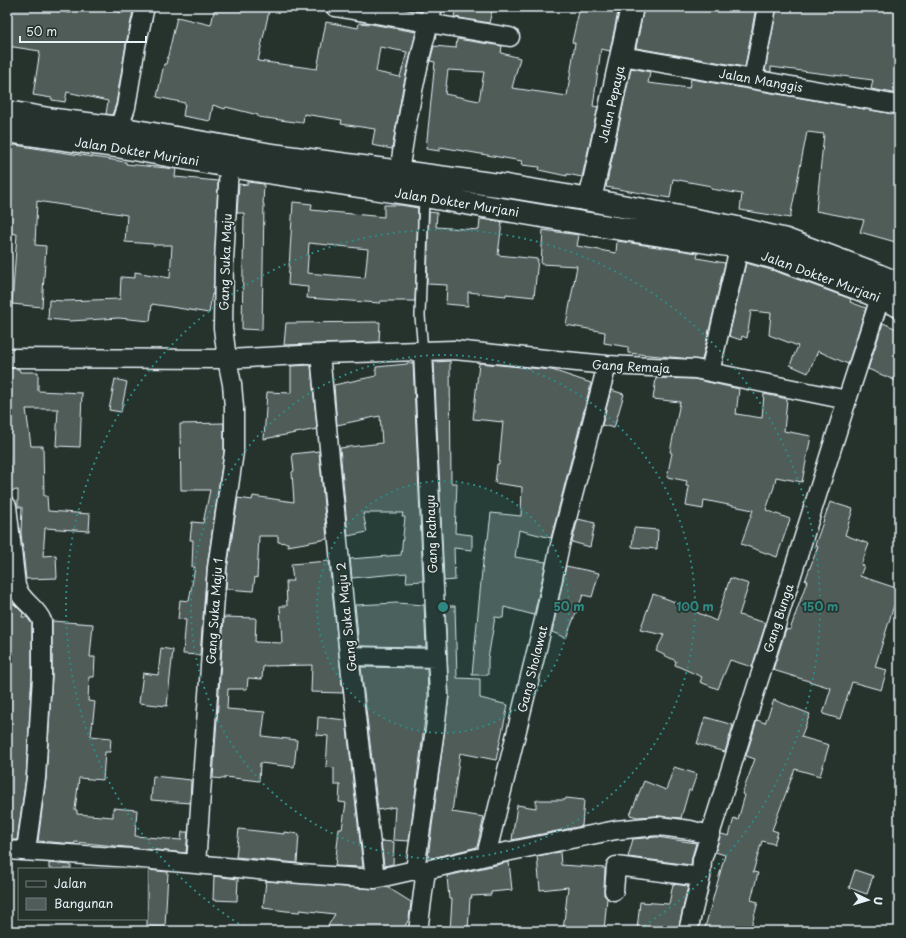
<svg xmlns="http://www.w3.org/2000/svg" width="906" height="938" viewBox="0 0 906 938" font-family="'Playpen Sans',sans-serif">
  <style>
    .building { fill: #505c59; stroke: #e8f1f8; fill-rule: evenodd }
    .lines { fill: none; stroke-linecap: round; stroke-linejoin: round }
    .lane-casing { stroke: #e8f1f8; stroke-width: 12 }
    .street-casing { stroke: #e8f1f8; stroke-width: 21 }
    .secondary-casing { stroke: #e8f1f8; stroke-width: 25 }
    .lane { stroke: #26332d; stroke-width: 9 }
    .street { stroke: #26332d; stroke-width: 18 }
    .secondary { stroke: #26332d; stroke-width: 22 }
    .ring { fill: none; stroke: #308883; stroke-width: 2; stroke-dasharray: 2 4 }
    .labels { text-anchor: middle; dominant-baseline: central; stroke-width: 3.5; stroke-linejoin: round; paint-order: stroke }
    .street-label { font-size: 12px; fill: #e8f1f8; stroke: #26332d }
    .centre { fill: #308883; stroke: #26332d; stroke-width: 2 }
    .ring-label { font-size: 12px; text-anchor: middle; font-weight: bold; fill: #308883; stroke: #26332d; stroke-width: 3.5; stroke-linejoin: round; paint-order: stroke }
  </style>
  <rect width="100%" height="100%" fill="#26332d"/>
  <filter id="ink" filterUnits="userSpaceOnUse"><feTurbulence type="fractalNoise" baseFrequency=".025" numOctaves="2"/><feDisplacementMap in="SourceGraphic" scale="8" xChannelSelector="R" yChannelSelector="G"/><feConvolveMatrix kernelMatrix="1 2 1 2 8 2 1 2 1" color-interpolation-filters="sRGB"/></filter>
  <g filter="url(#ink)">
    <!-- building -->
    <path class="building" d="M7 7H32L71 13 72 7H96L123 13 124 7H134L126 44 116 104 112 115 106 114 108 101 67 92 65 102 52 100V98L33 95 40 51 7 46Z
      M215 7H251L269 11 258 61 317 69 326 22 358 28 359 23 371 24 416 32 403 87 392 149 372 145 375 129 341 124 342 120 304 114 303 123 258 117V115L226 107 225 109 213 105 210 121 183 116 185 103 157 97 164 64H166L177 17 211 25ZM380 47 407 52 400 77 376 72Z
      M456 7H493L489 23 454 17Z
      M580 7H619L610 51 601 49 593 106 598 107 582 177 567 174V176L539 170 540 167 521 165 522 161 440 147V151L426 149 435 62 430 61 434 46 456 48 457 39 502 46 501 53 520 58 512 88 567 96 575 43 572 42ZM448 70 484 72 479 101 445 94Z
      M644 7H756L745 67 636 48Z
      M777 7H899V94L871 89 873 80 771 67V72L765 71Z
      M631 68 650 72 648 83 689 88 691 79 899 115V243L860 232 864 220 816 211 824 134 807 132 790 218 740 210 742 194 711 189V186L673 179 670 198 606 187Z
      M8 144 126 162V164L176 169 175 177 218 181 213 295 212 294 209 313 152 304 150 321 119 318 70 321 48 319 49 300 64 301 120 299 121 277 135 278V272L170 278 172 245H153V244L125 242 127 215 37 201 35 245 46 246 42 307 12 304 17 234 7 233V151Z
      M247 182 264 184 263 204H264L262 330 242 329 244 213H237L239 184 247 185Z
      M293 202 312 204 311 210 384 217V205H401L418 208 415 301H381L380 303 307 298 308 287 288 285ZM309 243 368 249 365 278 307 273Z
      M429 212 437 213 436 227 479 230 480 219 502 222 498 255 538 259 534 297 506 294V296L468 292V306L446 304 447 285 427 284Z
      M543 230 579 235 577 246 616 253 617 241 698 253 697 258 725 263 702 360 628 353V347L604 343 605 332 566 325 577 266 541 264Z
      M746 263 775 271 851 299 850 302 866 308 848 364 818 351 808 373 790 365 798 346 769 335 771 313 751 311 747 338 742 336 741 340 729 336Z
      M380 322 379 342 284 345 286 323Z
      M883 323 899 330V382L868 369Z
      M450 361 451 483H457L455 533 472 535V550L454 548 455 580 444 581 434 362Z
      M407 363H413L423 581 406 582 407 573 352 578 350 559 401 555 405 517H402L403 513H363L367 532 348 536 340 448 382 443 380 416 337 425 334 385 376 376V367L407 364Z
      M479 363 552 370 591 383 551 538 519 530 515 557 546 562 534 615 504 607 503 618 495 617 488 659V675H472L483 561 487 539H488L491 513 521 516 522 487 495 483 497 464H499L503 422 473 419Z
      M311 365 317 429 264 439 267 392 291 393V366Z
      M7 368 19 369 20 372H38V391L82 393 80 447 56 446 58 409H26L31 446H43L44 496H47L48 511 90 514 89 531 45 528 43 556 56 555 57 578 26 579 21 533 22 507H18V490L9 491 8 472H10L7 436Z
      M656 378 694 379 739 389 736 414 762 418 764 394 787 399 784 431 811 436 802 482 776 477 774 487 766 510 790 519 777 557 741 544 753 510 704 500 703 509 686 506 689 487 686 486 687 481 667 477 672 453 670 452 680 402 653 399Z
      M115 379 127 382 121 412 109 410Z
      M611 390 624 394 614 428 602 425Z
      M224 423V451L207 567 200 655 183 654 186 620 178 619 180 600 189 601 195 567H192L193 540H190L192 522 203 523 210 490H181L180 424Z
      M319 451 327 539 288 546V543L278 542V536H259L257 578 255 577 253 591 226 589 227 569 238 498 252 500 253 496 294 502 292 472 294 471 292 454Z
      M830 502 853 509 845 535 869 544 861 565 864 566 860 576 899 589 875 667 887 670 881 690 852 682 840 719 823 714 831 688 773 670 786 629 790 630 807 581H805L818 546 815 545Z
      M578 519 595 523 590 547 572 542Z
      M634 528 658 530 657 549 632 547Z
      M329 561 343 693 311 692 312 665 263 666 262 679 248 678 247 689H228L227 709 265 712 262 736 297 740 294 767 260 763 259 781 225 777V779L213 778 224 617 256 618 255 642 282 643 280 606H287L286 581H293L291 564Z
      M566 566 599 573 592 597 583 595 566 638 552 632Z
      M730 578 749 584 739 615 766 623 752 667 730 660 718 689 700 682 702 677 675 665 676 661 656 651 664 635 640 630 653 594 670 600 716 621Z
      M7 603 14 604 23 613 22 617H27L32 624V676L26 777 17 840H7Z
      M397 603 424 605 426 647 359 646 355 605Z
      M445 606H455L457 678 480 679V698L508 705 496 760 460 753 452 812 484 817 477 847 432 858 428 857 449 697Z
      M52 621 93 624 90 657H95L94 677H89L88 701 95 702 91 736 111 738 110 752H105L103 780 79 778 75 810H77V814L113 817V808L137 810 135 836 181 840 182 832H188L186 853 75 842 74 844 38 841 46 779 52 677Z
      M161 648 173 650 167 706 139 703 143 673 158 675Z
      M361 667 427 668 428 696 409 841 393 840 395 807 378 810Z
      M774 700 810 714 801 737 829 745 820 776 795 769 772 830 778 832 774 844 762 841 753 872 758 873 751 900 758 902 750 931H704L725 855 715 852 721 834 729 836 734 818 738 820 745 795 742 794 755 759 746 756 757 720 765 723Z
      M318 717 346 720 363 867 335 866 339 829H342L346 803 339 802 340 785H334V768L326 767 328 736 317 735Z
      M705 717 733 725 725 752 697 744Z
      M674 767 697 774 691 791 689 790 681 818 658 816 637 817 630 815 644 781 666 790Z
      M153 776 191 780 190 803 151 800Z
      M566 798 584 800 582 826 512 840 517 805 536 808V800H565Z
      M239 829 284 834V832L299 834 297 863 236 857Z
      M657 837 696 843 692 857 691 865 628 857 633 839Z
      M381 841 394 842 393 864 384 866Z
      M560 852 561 865 605 868 604 890V895L607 898 604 931H563L568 887 540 890 537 856Z
      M509 862 512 890 491 892V895L471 896 472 898H470L468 931H450L452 899H449L447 876Z
      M49 863 71 865V869H49Z
      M147 870 168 872 165 927 147 926Z
      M855 870 873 876 867 894 849 888Z
      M214 876 238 879 237 901 213 900Z
      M266 881 374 889 387 887 411 902 409 919 402 931H325L335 914 300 910V912L286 911 263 908Z
      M673 884 688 886 678 930 657 927 656 930 637 929 640 902 669 904Z"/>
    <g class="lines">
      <!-- lane casing -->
      <g class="lane-casing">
        <path id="lane" d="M423 351 420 316 424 196"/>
      </g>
      <!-- street casing -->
      <g class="street-casing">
        <path id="street" d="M335 7 510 37
          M622 56 899 105
          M753 79 767 7
          M117 141 119 128 126 107 136 46 145 7
          M399 172C407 116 418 61 433 7
          M320 354 349 656 375 879
          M7 358 227 359 320 354 454 350 607 365 695 369 847 400 880 298
          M710 372 739 248
          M7 506 16 586C21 602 36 606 42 621V676L36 778 26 850
          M349 656 437 658
          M7 850 131 858 301 874 375 879 415 870H426L486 856 616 830 657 826 667 827 690 830 709 835
          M486 856 544 620 560 545 607 365
          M196 864 217 568 234 452V407L232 384 227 359 223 328 224 262 229 166
          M415 870 435 729 439 696 423 351
          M614 891 616 866 701 877
          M418 931 426 870
          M688 931 701 877 702 860 847 400"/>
      </g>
      <!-- secondary casing -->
      <g class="secondary-casing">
        <path id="secondary" d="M7 112 55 120 119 128 272 155 506 186 590 200 732 227 786 240 868 271 899 284
          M7 131 116 146 229 166 424 196 583 223 728 245 779 259 862 290 899 306
          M590 200 632 7"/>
      </g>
      <!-- lane -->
      <use href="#lane" class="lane"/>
      <!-- street -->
      <use href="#street" class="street"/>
      <!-- secondary -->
      <use href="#secondary" class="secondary"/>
    </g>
  </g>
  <!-- distance rings -->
  <circle cx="443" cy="607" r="126" fill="#308883" fill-opacity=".12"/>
  <g class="ring">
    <circle cx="443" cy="607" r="126"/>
    <circle cx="443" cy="607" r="252"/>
    <path d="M249 930A377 377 0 1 1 637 930"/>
  </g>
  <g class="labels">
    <!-- street labels -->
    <g class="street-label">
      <text transform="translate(761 80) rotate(10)">Jalan Manggis</text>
      <text transform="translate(611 104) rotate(-77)">Jalan Pepaya</text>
      <text transform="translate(137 151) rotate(9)">Jalan Dokter Murjani</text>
      <text transform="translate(457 202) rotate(9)">Jalan Dokter Murjani</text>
      <text transform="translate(225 262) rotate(-88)">Gang Suka Maju</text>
      <text transform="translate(821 276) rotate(20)">Jalan Dokter Murjani</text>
      <text transform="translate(631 366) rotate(3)">Gang Remaja</text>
      <text transform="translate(431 534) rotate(-92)">Gang Rahayu</text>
      <text transform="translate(214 611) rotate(-86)">Gang Suka Maju 1</text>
      <text transform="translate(346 617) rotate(-96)">Gang Suka Maju 2</text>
      <text transform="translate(778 618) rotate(-72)">Gang Bunga</text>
      <text transform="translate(532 669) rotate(-76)">Gang Sholawat</text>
    </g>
  </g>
  <circle cx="443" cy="607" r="6" class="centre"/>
  <g class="ring-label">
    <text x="569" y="611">50 m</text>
    <text x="695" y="611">100 m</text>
    <text x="820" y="611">150 m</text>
  </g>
  <!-- margin -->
  <rect width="906" height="938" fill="none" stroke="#26332d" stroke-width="24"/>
  <rect x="12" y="12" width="882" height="914" fill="none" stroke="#e8f1f8" stroke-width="1.5" filter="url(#ink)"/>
  <!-- legend -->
  <rect x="18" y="868" width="130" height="52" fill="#26332d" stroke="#747f7e"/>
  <rect x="26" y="881" width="20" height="6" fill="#26332d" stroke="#747f7e"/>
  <text x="54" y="888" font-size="12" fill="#e8f1f8">Jalan</text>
  <rect x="26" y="898" width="20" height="12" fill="#505c59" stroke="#747f7e"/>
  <text x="54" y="908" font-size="12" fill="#e8f1f8">Bangunan</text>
  <!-- north arrow -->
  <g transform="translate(868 900) rotate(95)" stroke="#26332d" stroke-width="3" paint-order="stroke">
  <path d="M0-3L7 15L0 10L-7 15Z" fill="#e8f1f8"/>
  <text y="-6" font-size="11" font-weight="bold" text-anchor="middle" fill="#e8f1f8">U</text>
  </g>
  <!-- scale -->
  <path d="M20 36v6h126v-6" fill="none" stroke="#e8f1f8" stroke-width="2"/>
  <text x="26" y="36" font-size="12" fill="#e8f1f8" stroke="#26332d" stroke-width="3" paint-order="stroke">50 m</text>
</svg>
